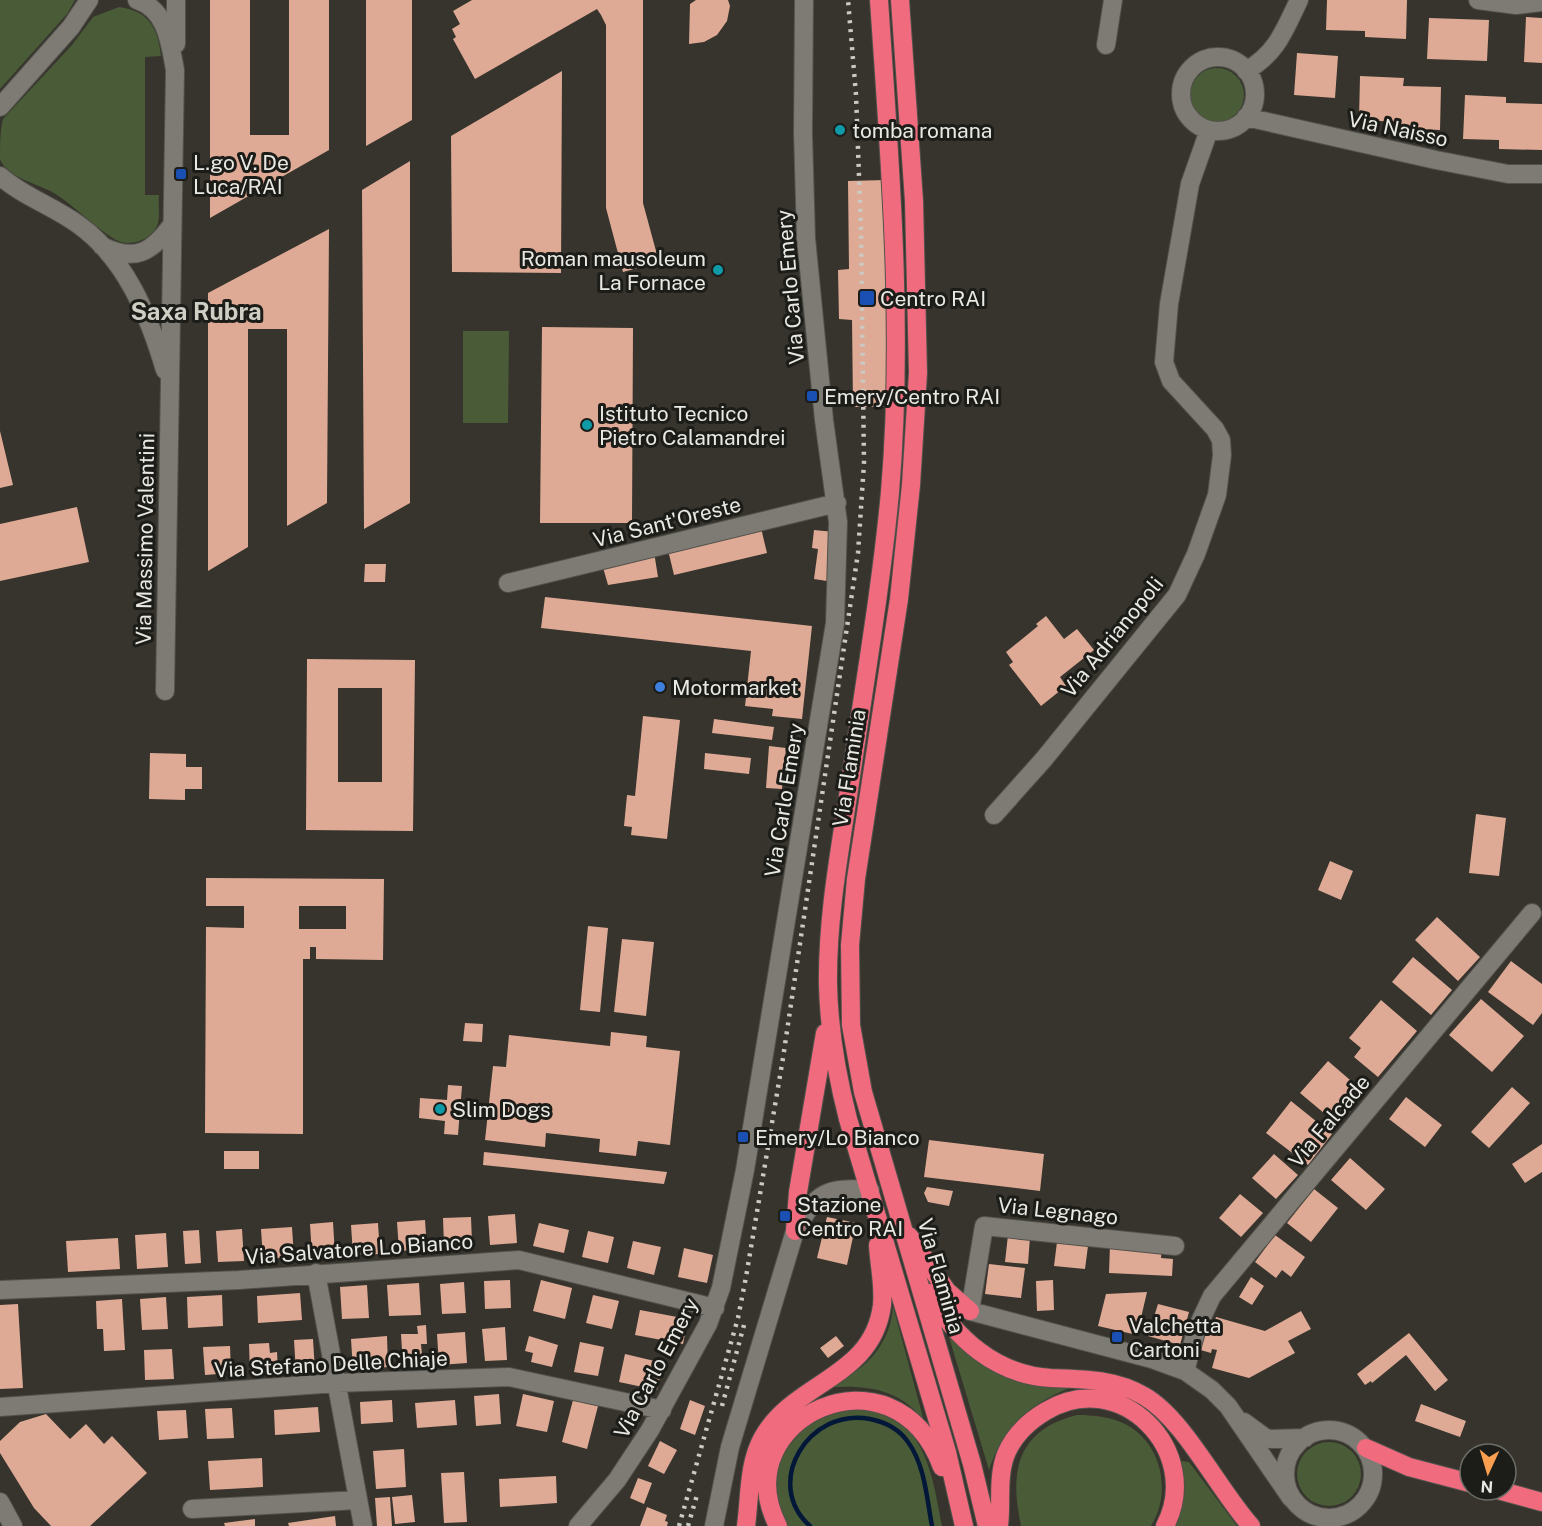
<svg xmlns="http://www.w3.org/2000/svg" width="1542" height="1526" viewBox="0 0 1542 1526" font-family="'Public Sans',sans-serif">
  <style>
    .green { fill: #4a5b37 }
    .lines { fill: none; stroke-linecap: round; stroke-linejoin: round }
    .stream { stroke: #031838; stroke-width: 4.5 }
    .building { fill: #dfaa95; fill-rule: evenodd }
    .minor-casing { stroke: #52514b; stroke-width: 20 }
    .highway-casing { stroke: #52514b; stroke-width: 20 }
    .minor { stroke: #7d7b73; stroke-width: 18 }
    .highway { stroke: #f16b7e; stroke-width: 18 }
    .rail { stroke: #cac9c4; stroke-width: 4.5; stroke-dasharray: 3 6; stroke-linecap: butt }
    .culture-dot { fill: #0f9aa8; stroke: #1c1c18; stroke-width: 2 }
    .transit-dot { fill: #1a4fb4; stroke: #1c1c18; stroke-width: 2 }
    .shop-dot { fill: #3f7fe0; stroke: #1c1c18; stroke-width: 2 }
    .labels { text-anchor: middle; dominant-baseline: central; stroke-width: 6; stroke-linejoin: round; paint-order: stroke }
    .street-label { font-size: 21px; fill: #e9e8e3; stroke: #1c1c18 }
    .poi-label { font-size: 21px; fill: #e9e8e3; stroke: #1c1c18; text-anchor: start }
    .quarter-label { font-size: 24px; font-weight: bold; fill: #d0cfc5; stroke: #1c1c18 }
  </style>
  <rect width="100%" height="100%" fill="#36342d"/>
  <!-- green -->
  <path class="green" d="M0 0H75L67 14 0 89Z
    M119 7C148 11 158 27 161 56L145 57V195H159C158 204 160 215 158 223 153 239 131 248 116 240 96 229 75 206 54 193 39 184 7 178 0 159 0 149 0 128 3 119L72 45 93 17Z
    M1190 95a27 27 0 1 1 54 0a27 27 0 1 1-54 0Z
    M463 331H509L508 423H463Z
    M893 1306 924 1421C900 1388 863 1384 825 1388 862 1373 890 1348 893 1306Z
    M949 1337 976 1360 1072 1387C1030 1404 1004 1425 989 1470Z
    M840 1409C854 1410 874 1408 886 1414 929 1434 934 1486 942 1526H785C782 1519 778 1512 776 1504 766 1460 802 1421 840 1409Z
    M1077 1415C1094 1415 1112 1417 1127 1425 1162 1444 1172 1493 1151 1526H1021C1009 1471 1017 1430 1077 1415Z
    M1297 1474a32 32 0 1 1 64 0a32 32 0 1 1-64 0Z
    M1181 1461 1189 1462 1237 1526H1174L1185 1489Z"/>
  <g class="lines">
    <!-- stream -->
    <path class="stream" d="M810 1526C762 1483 809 1407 870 1419 885 1422 899 1429 908 1442 925 1465 927 1500 932 1526"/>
  </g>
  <!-- building -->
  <path class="building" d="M210 0H250V135H289V0H329V150L210 218Z
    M366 0H412V120L366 146Z
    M472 0H643V203L659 262 623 272 606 208V25L601 15 597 9 475 79 453 39 456 37 452 29 460 24 453 11Z
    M696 0H728L730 6 727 21 717 35 704 42 689 44 690 4Z
    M1327 0H1407L1406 39 1365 37V31L1326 30Z
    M1526 17 1542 18V63L1524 62Z
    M1429 18 1489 20 1487 61 1427 59Z
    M1297 53 1338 56 1335 98 1294 95Z
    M562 71 561 273 452 272 451 136Z
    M1360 76 1404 78 1403 86 1441 87 1440 130 1400 128 1401 122 1359 120Z
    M1465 95 1506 97V103L1542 104V150L1499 149V140L1463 139Z
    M410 161V503L364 529 362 190Z
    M885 180 890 407H853L852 320 839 319 838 270 849 269 848 181Z
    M329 229 327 503 287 526V329H248V547L208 571V293Z
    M542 327 633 328 632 523H540Z
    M0 431 13 485 0 488Z
    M77 507 89 562 0 581V524Z
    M761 528 767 553 674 575 668 550Z
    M814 530 834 532 827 581 814 579 818 549 812 548Z
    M654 552 658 577 608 585 602 564Z
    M365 564H386L385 582H364Z
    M545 597 812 626 802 719 772 716 773 709 745 706 751 651 541 628Z
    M1046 616 1064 639 1077 629 1094 650 1060 677 1066 686 1041 706 1009 665 1013 662 1006 652 1038 626 1036 624Z
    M307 659 415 660 413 831 306 830ZM338 688H382V782H338Z
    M643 716 680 720 667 839 631 835 632 827 624 826 627 795 635 796Z
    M714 719 774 727 772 740 712 733Z
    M769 746 786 748 782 789 766 788Z
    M150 753 186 754V767H202V789H185V800L149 799Z
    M705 753 751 758 749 774 704 769Z
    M1476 814 1506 818 1499 876 1469 873Z
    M1330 861 1353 871 1341 900 1318 890Z
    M206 878 384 879 383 960 316 959V947H310V959H303V1134L205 1133 206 927 244 928V906H206ZM299 906H346V929H299Z
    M1437 917 1480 957 1458 981 1415 940Z
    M588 926 608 928 600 1012 580 1010Z
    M622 939 654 942 646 1016 614 1012Z
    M1413 957 1452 990 1431 1015 1392 982Z
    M1511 961 1542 984V1013L1533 1025 1488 992Z
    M1481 999 1524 1036 1492 1072 1449 1035Z
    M1381 1000 1417 1031 1378 1077 1354 1057 1361 1048 1349 1038Z
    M465 1023 483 1024 482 1042 463 1041Z
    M611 1032 647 1036 646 1047 680 1051 670 1145 638 1141 636 1156 599 1152 600 1139 546 1133 545 1147 485 1140 493 1066 506 1067 509 1035 610 1046Z
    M1328 1061 1364 1092 1337 1124 1300 1093Z
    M448 1085 462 1086 458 1135 444 1134 445 1121 419 1118 420 1098 447 1100Z
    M1512 1087 1530 1103 1489 1148 1471 1132Z
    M1406 1097 1442 1125 1425 1147 1389 1119Z
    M1291 1101 1332 1134 1308 1165 1266 1133Z
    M929 1140 1044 1154 1040 1191 924 1177Z
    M1542 1144V1172L1525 1183 1512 1164Z
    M224 1151H259V1169H224Z
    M484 1152 667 1172 664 1184 483 1165Z
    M1274 1154 1298 1175 1276 1199 1252 1178Z
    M1350 1158 1385 1189 1366 1210 1331 1180Z
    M927 1187 953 1191 949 1206 928 1202 924 1193Z
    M1314 1189 1338 1208 1311 1242 1287 1223Z
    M1240 1194 1263 1213 1241 1237 1219 1218Z
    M515 1214 517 1243 490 1245 488 1216Z
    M471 1217 472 1243 444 1245 443 1218Z
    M827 1217 856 1223 847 1265 817 1258Z
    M425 1220 427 1249 399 1251 397 1222Z
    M333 1222 335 1255 312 1256 310 1224Z
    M378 1223 380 1254 353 1255 351 1225Z
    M539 1223 569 1230 564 1253 533 1246Z
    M292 1227 294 1257 263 1259 261 1229Z
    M242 1229 244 1261 218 1262 216 1231Z
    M199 1230 201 1263 185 1264 183 1231Z
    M588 1231 614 1237 608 1263 582 1257Z
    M166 1233 168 1267 137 1269 135 1235Z
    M1008 1235 1030 1237 1028 1264 1005 1262Z
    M1275 1235 1305 1257 1291 1277 1282 1270 1276 1278 1255 1262Z
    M118 1238 120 1269 68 1272 66 1241Z
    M633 1241 661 1247 654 1275 627 1268Z
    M1057 1242 1088 1246 1085 1269 1054 1266Z
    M1110 1245 1162 1247 1161 1258 1173 1259 1172 1276 1109 1273Z
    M684 1248 713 1255 707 1283 678 1277Z
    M989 1264 1025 1268 1021 1298 985 1294Z
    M1251 1277 1264 1286 1252 1305 1239 1297Z
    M510 1280 511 1308 485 1309 484 1281Z
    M541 1280 572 1288 565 1319 533 1311Z
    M1053 1280 1054 1310 1037 1311 1036 1281Z
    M464 1282 466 1313 442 1314 440 1284Z
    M419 1283 421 1315 389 1316 387 1285Z
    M367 1285 369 1318 342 1319 340 1287Z
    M1147 1292 1137 1335 1098 1326 1106 1294Z
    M300 1293 302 1320 258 1323 257 1296Z
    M222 1295 223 1326 188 1328 187 1297Z
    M593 1295 619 1301 612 1329 586 1323Z
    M166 1297 168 1329 142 1330 140 1299Z
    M122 1299 125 1350 104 1351 103 1329H97L96 1301Z
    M18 1304 23 1388 0 1389V1305Z
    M1158 1304 1189 1312 1180 1345 1148 1336Z
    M640 1310 688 1319 683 1344 635 1335Z
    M1301 1311 1311 1329 1288 1341 1295 1353 1249 1378 1212 1368 1217 1350 1212 1349 1211 1353 1197 1349 1203 1329 1212 1331 1216 1317 1265 1331Z
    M426 1325 427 1344H421L423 1366 403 1367 401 1334H418L417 1326Z
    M505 1327 507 1360 485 1361 482 1329Z
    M465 1332 467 1363 439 1365 437 1334Z
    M1409 1333 1448 1380 1435 1391 1406 1355 1372 1383 1371 1381 1365 1385 1357 1374Z
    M387 1336 388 1367 353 1370 351 1339Z
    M529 1336 558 1345 552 1367 531 1362 533 1353 525 1351Z
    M836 1336 844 1346 828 1358 820 1348Z
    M313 1339 315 1371 296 1372 294 1340Z
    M580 1342 604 1347 598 1376 574 1372Z
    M269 1343 270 1353 277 1352 278 1371 250 1373 249 1344Z
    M230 1346 231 1373 205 1375 203 1347Z
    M172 1349 174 1379 145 1380 144 1350Z
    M625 1354 663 1363 657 1390 619 1382Z
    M499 1394 501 1424 476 1426 474 1396Z
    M523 1394 554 1401 547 1432 516 1426Z
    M392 1400 393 1422 361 1424 360 1402Z
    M455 1400 457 1425 417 1428 415 1403Z
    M573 1400 598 1406 587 1449 562 1442Z
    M690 1400 705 1406 695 1435 680 1429Z
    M1421 1404 1466 1421 1460 1437 1415 1421Z
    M318 1407 320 1432 275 1435 274 1410Z
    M232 1408 234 1438 207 1439 205 1409Z
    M186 1410 188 1438 159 1440 157 1411Z
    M46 1414 70 1439 86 1424 104 1444 112 1436 147 1473 90 1526H51L34 1508 0 1453V1441L20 1422Z
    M660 1441 677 1450 664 1474 648 1466Z
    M404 1449 406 1487 376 1489 373 1451Z
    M262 1458 263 1487 210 1490 208 1461Z
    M464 1472 467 1522 444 1523 441 1473Z
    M556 1476 557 1503 500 1507 499 1479Z
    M638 1478 652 1483 644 1504 630 1498Z
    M412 1495 415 1522 395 1524 392 1497Z
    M390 1497 392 1526H377L375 1498Z
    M647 1507 667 1515 665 1521 668 1522 667 1526H640Z
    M335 1516 336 1526H289L288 1523Z
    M255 1519V1526H225L224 1523Z"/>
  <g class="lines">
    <!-- minor casing -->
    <g class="minor-casing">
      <path id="minor" d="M137 0C167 10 170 43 175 70L165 691
        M1478 0 1516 5 1542 2
        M176 44V0
        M1106 45 1113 0
        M1181 94a37 37 0 1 1 74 0a37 37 0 1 1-74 0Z
        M1246 71C1277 53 1284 31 1299 0
        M0 107 71 27 89 0
        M1246 117 1436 160 1508 174H1542
        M0 176C24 197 53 206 79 225 126 259 149 316 165 370
        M102 246C134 262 151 253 171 226
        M508 583 837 503
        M994 815 1044 759 1177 595 1196 554 1217 495 1222 455 1221 440 1215 429 1171 381 1164 362 1169 304 1190 184 1209 130
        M1175 1246 984 1226 970 1311 1152 1359 1185 1371 1212 1390 1228 1406 1291 1498
        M316 1273 363 1526
        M0 1290 239 1280 519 1260 715 1308
        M1185 1371 1197 1328 1212 1296 1532 913
        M0 1407 336 1383 509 1377 662 1410
        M1244 1422 1267 1439 1305 1438
        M1285 1474a44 44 0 1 1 88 0a44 44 0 1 1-88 0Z
        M0 1502 13 1526
        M192 1509 358 1500
        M578 1526 617 1480 650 1430 708 1324 721 1288 745 1170 835 623 838 522 824 420 806 238 803 133 804 0
        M714 1526 730 1447 795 1231C817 1192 825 1187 870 1190"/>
    </g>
    <!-- highway casing -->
    <g class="highway-casing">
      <path id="highway" d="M879 0C890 164 904 328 890 492 881 589 864 686 850 783 840 850 827 917 828 985 829 1030 837 1076 848 1119L947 1452 964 1526
        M900 0 914 201 918 373 911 485 899 599 856 879 850 945 851 1025 863 1092 972 1464 987 1526
        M795 1231 798 1192 825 1033
        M909 1236 947 1291 970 1311
        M929 1293C955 1338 996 1375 1051 1378 1084 1379 1115 1379 1144 1396 1184 1419 1218 1489 1251 1526
        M1366 1448 1409 1467 1470 1483
        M1498 1490 1542 1502
        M746 1526C750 1497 748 1463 763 1437 795 1381 873 1378 882 1305 884 1285 879 1265 878 1245
        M778 1526C723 1419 894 1338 942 1467
        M999 1526C1002 1502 997 1477 1006 1454 1014 1435 1029 1421 1046 1411 1120 1366 1204 1451 1165 1526"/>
    </g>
    <!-- minor -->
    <use href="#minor" class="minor"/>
    <!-- highway -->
    <use href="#highway" class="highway"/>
    <!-- rail -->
    <path class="rail" d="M722 1406 744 1325
      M679 1526 738 1318 746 1277 783 1058 858 553 864 463 861 230 856 95 848 0
      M688 1526 697 1495"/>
  </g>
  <!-- markers -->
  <g class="culture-dot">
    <circle cx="840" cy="130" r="6"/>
    <circle cx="718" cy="270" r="6"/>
    <circle cx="587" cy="425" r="6"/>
    <circle cx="440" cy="1109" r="6"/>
  </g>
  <g class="transit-dot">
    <rect x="175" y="168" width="12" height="12" rx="3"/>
    <rect x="859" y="290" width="16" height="16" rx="3"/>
    <rect x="806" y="390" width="12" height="12" rx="3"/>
    <rect x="737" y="1131" width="12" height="12" rx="3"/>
    <rect x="779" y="1210" width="12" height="12" rx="3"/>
    <rect x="1111" y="1331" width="12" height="12" rx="3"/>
  </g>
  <circle class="shop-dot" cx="660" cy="687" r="6"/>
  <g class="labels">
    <!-- street labels -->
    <g class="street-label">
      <text transform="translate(1398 129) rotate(12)">Via Naisso</text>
      <text transform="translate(790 287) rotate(-95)">Via Carlo Emery</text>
      <text transform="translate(667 522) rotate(-14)">Via Sant'Oreste</text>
      <text transform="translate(145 539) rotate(-89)">Via Massimo Valentini</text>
      <text transform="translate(1112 637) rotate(-51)">Via Adrianopoli</text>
      <text transform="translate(849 768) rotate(-81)">Via Flaminia</text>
      <text transform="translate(784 800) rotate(-81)">Via Carlo Emery</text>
      <text transform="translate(1329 1121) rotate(-50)">Via Falcade</text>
      <text transform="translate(1058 1211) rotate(6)">Via Legnago</text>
      <text transform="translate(359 1249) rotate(-4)">Via Salvatore Lo Bianco</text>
      <text transform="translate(941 1276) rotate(74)">Via Flaminia</text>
      <text transform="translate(331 1364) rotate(-3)">Via Stefano Delle Chiaje</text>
      <text transform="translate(656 1368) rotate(-62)">Via Carlo Emery</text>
    </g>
    <!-- poi labels -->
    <g class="poi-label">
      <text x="852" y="130">tomba romana</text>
      <text x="193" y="162">L.go V. De<tspan x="193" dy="24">Luca/RAI</tspan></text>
      <text x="706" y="258" text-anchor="end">Roman mausoleum<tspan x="706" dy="24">La Fornace</tspan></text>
      <text x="880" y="298">Centro RAI</text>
      <text x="824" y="396">Emery/Centro RAI</text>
      <text x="599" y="413">Istituto Tecnico<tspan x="599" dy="24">Pietro Calamandrei</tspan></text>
      <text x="672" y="687">Motormarket</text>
      <text x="452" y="1109">Slim Dogs</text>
      <text x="755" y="1137">Emery/Lo Bianco</text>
      <text x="797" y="1204">Stazione<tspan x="797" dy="24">Centro RAI</tspan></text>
      <text x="1129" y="1325">Valchetta<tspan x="1129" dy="24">Cartoni</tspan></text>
    </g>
    <!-- quarter labels -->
    <g class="quarter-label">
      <text x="196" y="311">Saxa Rubra</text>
    </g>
  </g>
  <!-- north arrow -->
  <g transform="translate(1488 1472) rotate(184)"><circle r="28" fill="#1c1c18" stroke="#6e6e69" stroke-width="1.5"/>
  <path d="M0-4.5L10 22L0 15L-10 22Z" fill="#fa9f4f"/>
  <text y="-9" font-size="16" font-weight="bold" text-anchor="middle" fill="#e9e8e3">N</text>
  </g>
</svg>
